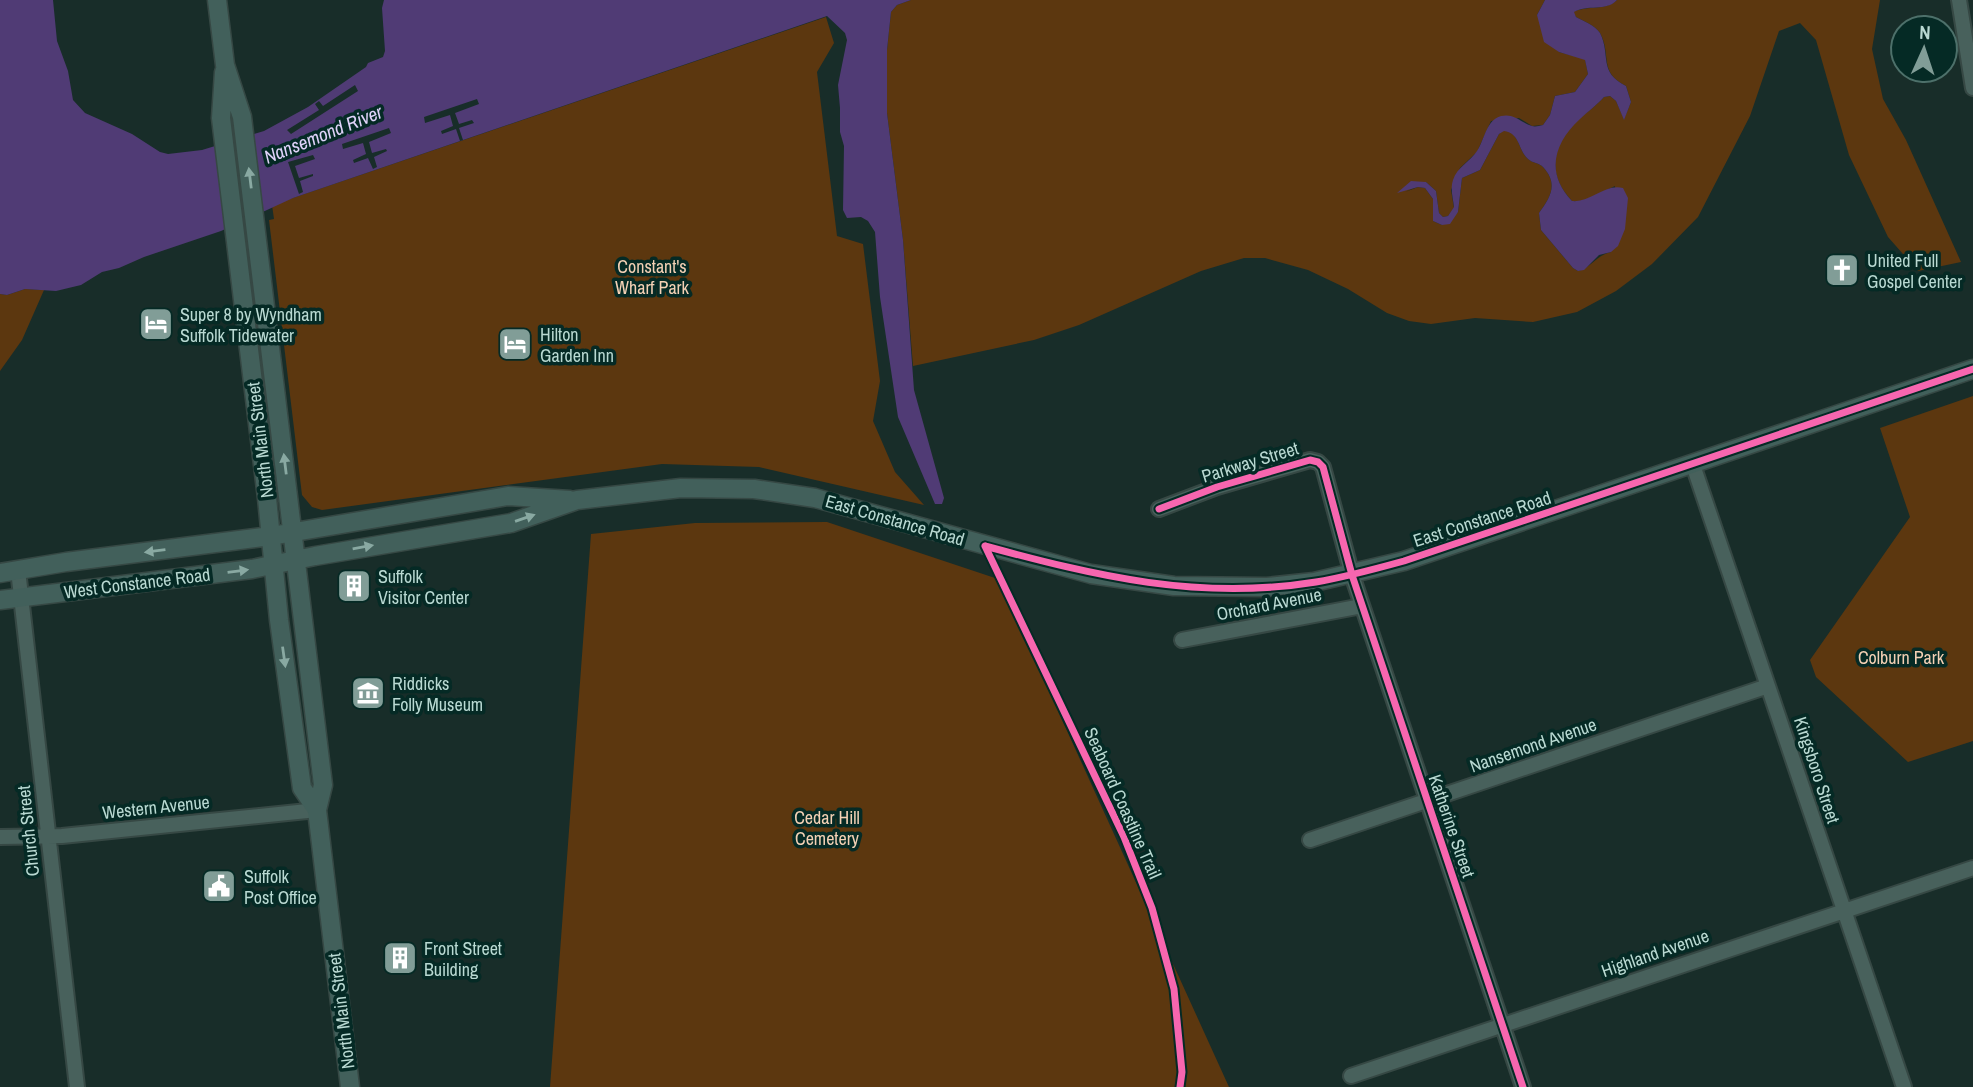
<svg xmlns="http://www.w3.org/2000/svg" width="1973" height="1087" viewBox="0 0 1973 1087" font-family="'Archivo Narrow',sans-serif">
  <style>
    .green { fill: #5c370f }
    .water { fill: #503b75 }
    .pier { fill: #182d29 }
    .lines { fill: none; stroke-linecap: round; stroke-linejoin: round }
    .minor-casing { stroke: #364844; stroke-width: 18 }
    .major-casing { stroke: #364844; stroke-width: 21 }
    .minor { stroke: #48615c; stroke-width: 14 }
    .major { stroke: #42605b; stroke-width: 18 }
    .cycleway-casing { stroke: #052a25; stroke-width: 11 }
    .cycleway { stroke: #f766af; stroke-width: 7 }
    .oneway { fill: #89a9a2 }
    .labels { text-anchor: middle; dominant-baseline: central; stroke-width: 7; stroke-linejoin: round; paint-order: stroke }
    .poi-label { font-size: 18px; fill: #b9d9d2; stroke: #052a25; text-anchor: start }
    .park-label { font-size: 18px; fill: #f4d1b5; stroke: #052a25 }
    .street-label { font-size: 18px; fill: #b9d9d2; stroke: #052a25 }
    .water-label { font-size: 19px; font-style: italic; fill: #e0d3fa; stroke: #052a25 }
  </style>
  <rect width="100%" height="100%" fill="#182d29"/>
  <!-- green -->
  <path class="green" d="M911 0H1545L1537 15 1559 52 1585 59 1588 74 1575 92 1555 96 1550 115 1543 125 1532 126 1519 118 1491 121 1477 152 1460 168 1451 190 1454 208 1448 216 1443 217 1439 213 1436 191 1426 182 1405 192 1418 187 1425 188 1433 199V221L1442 225 1458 212 1462 178 1480 170 1499 134 1504 130C1520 133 1518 150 1528 159 1532 163 1540 163 1543 167 1559 184 1550 198 1539 213L1541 230 1573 268 1578 271C1591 268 1595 256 1611 252L1615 186 1581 202 1572 201C1545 173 1553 143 1579 119 1588 111 1596 106 1604 97L1610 96 1616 101 1624 119 1631 102 1626 86C1598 72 1612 55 1600 33 1595 25 1583 21 1576 17L1573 12C1588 5 1606 11 1617 0H1880L1872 49 1883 99 1906 140 1961 262 1918 271 1888 237 1849 155 1816 40 1800 23 1779 31 1750 116 1698 217 1652 264 1616 291 1577 312 1533 322 1475 318 1431 324 1409 321 1387 313 1348 289 1308 270 1265 258H1244L1201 271 1079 325 1034 340 913 366 903 240 887 113V50L891 12 897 5Z
    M826 17 834 43 817 72 837 236 863 244 880 381 873 421 895 472 924 505 759 467 662 464 322 510 312 507 302 495 269 220 274 219 272 205Z
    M25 289 44 290 22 340 0 371V294L7 295Z
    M1973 396V741L1908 762 1816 677 1810 660 1910 517 1880 428Z
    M827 522 998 579 1229 1087H550L591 534 695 523Z"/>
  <!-- water -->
  <path class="water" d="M0 0H53L57 41 68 71 73 100 85 113 132 134 160 152 168 154 202 150 264 131 308 107 366 67 368 63 383 57 385 51 382 8 384 0H911L897 5 891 12 887 50V113L903 240 914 390 944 498 942 504H935L898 417 880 297 875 232 868 221 861 217 847 218 843 210 844 146 840 132V108L838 85 847 40 845 33 827 16 293 198 221 231 144 257 119 268 102 272 81 285 56 291 25 289 7 295 0 294Z
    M1545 0H1617C1606 12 1587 4 1574 12L1576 17C1583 21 1595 25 1600 33 1611 55 1598 72 1626 86L1631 102 1624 120 1616 101 1610 96 1604 97C1596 106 1588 111 1580 119 1554 143 1545 173 1572 201 1590 203 1605 183 1623 188L1628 198 1625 229 1618 246 1611 252 1599 255 1584 270 1578 271 1573 268 1541 230 1539 213C1550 198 1559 184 1543 167 1540 163 1532 163 1528 159 1518 150 1520 133 1504 131L1499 134 1480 170 1462 178 1458 212 1450 224 1442 225 1433 221V199L1425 188 1418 187 1397 193 1411 181 1426 182 1436 191 1439 213 1443 217 1448 216 1454 207C1453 198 1450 189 1453 180 1457 167 1470 162 1477 151 1485 139 1486 120 1501 116 1515 113 1521 123 1532 126 1535 127 1539 126 1543 125L1550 115 1555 96 1575 92 1588 74 1585 60 1559 52 1544 42 1537 15Z"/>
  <!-- pier -->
  <path class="pier" d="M355 85 358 91 291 134 287 130 319 110 315 104 319 101 323 106Z
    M477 99 479 104 455 113 459 124 472 120 474 123 459 128 463 140 460 141 456 129 442 134 441 131 453 126 450 115 425 123 424 117Z
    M389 128 391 133 369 142 372 153 386 149 387 151 374 157 377 167 373 169 368 158 354 163 353 160 366 154 363 143 343 149 342 144Z
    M313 155 315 159 295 166 299 178 313 174V176L300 181 303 192 299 194 288 162Z"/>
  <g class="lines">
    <!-- minor casing -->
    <g class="minor-casing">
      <path id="minor" d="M1959 0 1973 88
        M1693 465 1904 1087
        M1159 509 1217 487 1310 460 1318 462 1323 467 1352 575 1523 1087
        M18 570 77 1087
        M1182 640 1362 606
        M0 837 62 836 317 810
        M1310 840 1768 686
        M1351 1076 1973 868"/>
    </g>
    <!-- major casing -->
    <g class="major-casing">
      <path id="major" d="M217 0 225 65 242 117 323 785 317 810 350 1087
        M224 72 221 118 267 498 279 620 302 788 317 810
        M0 573 66 562 271 536 508 496 570 500
        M0 600 252 569 315 556 511 523 577 500 681 488 754 489 815 498 1091 574 1174 586 1267 587 1314 582 1404 561 1973 369"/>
    </g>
    <!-- minor -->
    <use href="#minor" class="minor"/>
    <!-- major -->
    <use href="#major" class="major"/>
    <!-- cycleway casing -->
    <g class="cycleway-casing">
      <path id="cycleway" d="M1159 509 1217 487 1310 460 1318 462 1323 467 1352 575 1523 1087
        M985 546C1096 576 1199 601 1316 582 1346 577 1375 569 1404 561L1973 369
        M985 546 1124 837 1152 908 1174 989 1182 1072 1180 1087"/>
    </g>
    <!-- cycleway -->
    <use href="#cycleway" class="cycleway"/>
  </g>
  <!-- one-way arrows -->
  <defs><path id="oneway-solid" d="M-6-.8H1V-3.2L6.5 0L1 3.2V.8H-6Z" transform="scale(1.75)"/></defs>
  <g class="oneway">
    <use href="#oneway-solid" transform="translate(250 178) rotate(-97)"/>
    <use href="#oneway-solid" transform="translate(285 464) rotate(-97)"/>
    <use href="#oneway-solid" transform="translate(525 518) rotate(-19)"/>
    <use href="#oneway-solid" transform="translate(363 547) rotate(-10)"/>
    <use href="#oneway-solid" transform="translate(155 551) rotate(173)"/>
    <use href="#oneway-solid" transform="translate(238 571) rotate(-7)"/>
    <use href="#oneway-solid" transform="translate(284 657) rotate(82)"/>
  </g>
  <!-- icons -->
  <defs>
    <g id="church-square" transform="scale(1.75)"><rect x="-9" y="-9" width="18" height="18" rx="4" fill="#819d97" stroke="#052a25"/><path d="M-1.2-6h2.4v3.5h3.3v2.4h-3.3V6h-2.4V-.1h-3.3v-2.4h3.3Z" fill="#fff"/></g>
    <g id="hotel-square" transform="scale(1.75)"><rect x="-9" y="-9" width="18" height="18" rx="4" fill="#819d97" stroke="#052a25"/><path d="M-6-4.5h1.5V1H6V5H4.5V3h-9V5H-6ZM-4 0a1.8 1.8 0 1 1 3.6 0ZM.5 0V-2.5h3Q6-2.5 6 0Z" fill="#fff"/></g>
    <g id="building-square" transform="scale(1.75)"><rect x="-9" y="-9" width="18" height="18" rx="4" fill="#819d97" stroke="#052a25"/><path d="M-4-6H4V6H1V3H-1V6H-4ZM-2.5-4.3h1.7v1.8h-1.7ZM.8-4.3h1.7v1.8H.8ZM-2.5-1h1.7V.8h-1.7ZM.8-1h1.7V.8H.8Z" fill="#fff"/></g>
    <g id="museum-square" transform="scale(1.75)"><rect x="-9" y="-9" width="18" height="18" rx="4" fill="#819d97" stroke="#052a25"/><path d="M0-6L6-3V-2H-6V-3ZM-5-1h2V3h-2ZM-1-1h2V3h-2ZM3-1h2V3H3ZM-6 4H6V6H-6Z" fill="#fff"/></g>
    <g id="civic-square" transform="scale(1.75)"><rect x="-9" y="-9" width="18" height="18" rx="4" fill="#819d97" stroke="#052a25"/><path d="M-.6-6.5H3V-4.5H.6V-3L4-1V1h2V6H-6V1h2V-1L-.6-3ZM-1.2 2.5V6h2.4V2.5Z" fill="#fff"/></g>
  </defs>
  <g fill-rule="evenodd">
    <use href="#church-square" x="1842" y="270"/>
    <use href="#hotel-square" x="156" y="324"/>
    <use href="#hotel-square" x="515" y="344"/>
    <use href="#building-square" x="354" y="586"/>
    <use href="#museum-square" x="368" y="693"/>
    <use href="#civic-square" x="219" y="886"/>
    <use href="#building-square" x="400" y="958"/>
  </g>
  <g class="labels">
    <!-- poi labels -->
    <g class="poi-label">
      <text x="1867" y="260">United Full<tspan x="1867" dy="21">Gospel Center</tspan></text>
      <text x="180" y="314">Super 8 by Wyndham<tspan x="180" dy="21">Suffolk Tidewater</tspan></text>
      <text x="540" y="334">Hilton<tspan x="540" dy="21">Garden Inn</tspan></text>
      <text x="378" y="576">Suffolk<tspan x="378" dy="21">Visitor Center</tspan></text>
      <text x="392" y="683">Riddicks<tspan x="392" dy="21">Folly Museum</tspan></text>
      <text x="244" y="876">Suffolk<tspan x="244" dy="21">Post Office</tspan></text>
      <text x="424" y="948">Front Street<tspan x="424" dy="21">Building</tspan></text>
    </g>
    <!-- park labels -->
    <g class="park-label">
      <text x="652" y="266">Constant's<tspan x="652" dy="21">Wharf Park</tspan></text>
      <text x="1901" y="657">Colburn Park</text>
      <text x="827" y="817">Cedar Hill<tspan x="827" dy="21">Cemetery</tspan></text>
    </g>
    <!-- street labels -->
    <g class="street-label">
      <text transform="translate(260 440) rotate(-97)">North Main Street</text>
      <text transform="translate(1250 462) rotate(-17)">Parkway Street</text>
      <text transform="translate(1482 519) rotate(-18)">East Constance Road</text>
      <text transform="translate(895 520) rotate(16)">East Constance Road</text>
      <text transform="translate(137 583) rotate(-7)">West Constance Road</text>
      <text transform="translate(1269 604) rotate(-11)">Orchard Avenue</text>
      <text transform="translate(1533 745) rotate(-19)">Nansemond Avenue</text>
      <text transform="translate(1817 770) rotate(72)">Kingsboro Street</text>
      <text transform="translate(1123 803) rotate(66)">Seaboard Coastline Trail</text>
      <text transform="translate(156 807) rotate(-6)">Western Avenue</text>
      <text transform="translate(1452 826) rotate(71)">Katherine Street</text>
      <text transform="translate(28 831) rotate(-96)">Church Street</text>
      <text transform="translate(1655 953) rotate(-19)">Highland Avenue</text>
      <text transform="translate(341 1011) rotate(-97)">North Main Street</text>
    </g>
    <!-- water labels -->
    <g class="water-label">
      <text transform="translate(323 134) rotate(-22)">Nansemond River</text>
    </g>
  </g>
  <!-- north arrow -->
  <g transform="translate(1924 49) rotate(3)"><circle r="33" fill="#052a25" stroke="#4d706a" stroke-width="2"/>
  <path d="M0-5L12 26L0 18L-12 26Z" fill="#819d97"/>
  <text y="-10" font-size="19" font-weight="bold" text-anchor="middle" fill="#b9d9d2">N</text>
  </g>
</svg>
